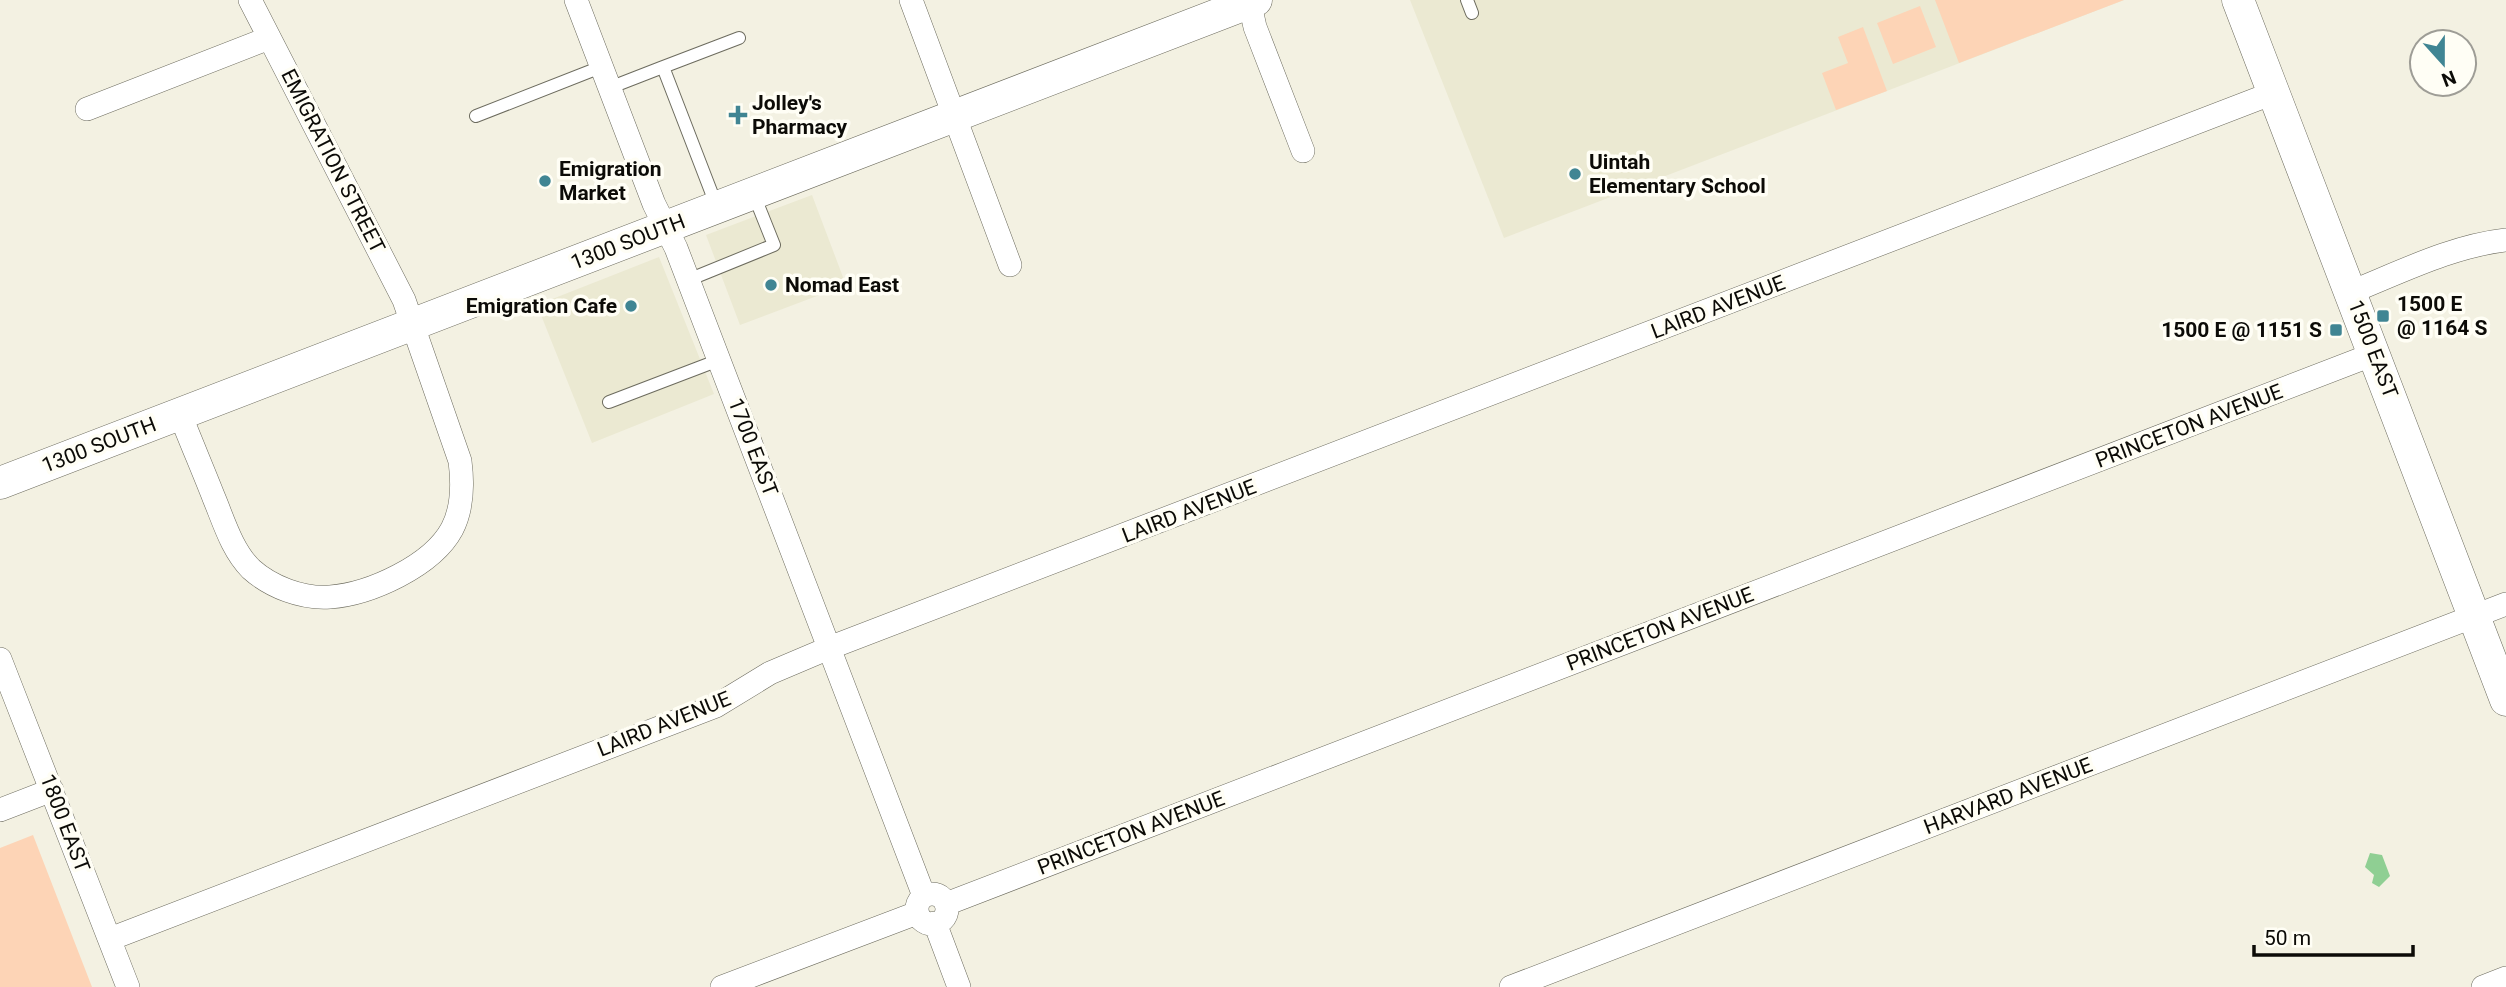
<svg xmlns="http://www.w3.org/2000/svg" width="2506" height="987" viewBox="0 0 2506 987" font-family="Roboto,sans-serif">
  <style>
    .built { fill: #ebe9d2 }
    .green { fill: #fdd4b6 }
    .water { fill: #8fcf93 }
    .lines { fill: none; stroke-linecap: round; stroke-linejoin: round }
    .lane-casing { stroke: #6c6b5e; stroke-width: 14 }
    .street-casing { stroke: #6c6b5e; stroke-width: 24 }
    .secondary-casing { stroke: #6c6b5e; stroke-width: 33 }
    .lane { stroke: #fff; stroke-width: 12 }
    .street { stroke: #fff; stroke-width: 23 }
    .secondary { stroke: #fff; stroke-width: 32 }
    .poi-dot { fill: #408593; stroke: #fffef5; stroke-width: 2.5 }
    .labels { text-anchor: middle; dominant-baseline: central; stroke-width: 7; stroke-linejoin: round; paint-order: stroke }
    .poi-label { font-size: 21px; font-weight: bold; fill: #0c0b07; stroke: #fffef5; text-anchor: start }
    .street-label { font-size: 21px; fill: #0c0b07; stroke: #fffef5 }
  </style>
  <rect width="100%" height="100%" fill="#f3f1e2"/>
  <!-- built -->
  <path class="built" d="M1410 0H2124L1504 238Z
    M812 195 846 285 740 325 706 235Z
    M659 257 714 394 592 443 537 305Z"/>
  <!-- green -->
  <path class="green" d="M1935 0H2124L1959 63Z
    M1920 6 1936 47 1893 64 1877 23Z
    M1863 27 1887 91 1836 110 1822 73 1848 63 1838 37Z
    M33 835 92 987H0V848Z"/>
  <!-- water -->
  <path class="water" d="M2370 853 2382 855 2390 876 2379 887 2372 883 2374 875 2365 867Z"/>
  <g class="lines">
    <!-- lane casing -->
    <g class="lane-casing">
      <path id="lane" d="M1467 0 1472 13
        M663 67 739 38
        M609 88 663 67 717 207
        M476 116 601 67
        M688 280 774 245 754 195
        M609 402 719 360"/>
    </g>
    <!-- street casing -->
    <g class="street-casing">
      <path id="street" d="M576 0 654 204 676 248 924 896
        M911 0 1010 265
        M1249 0 1255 27 1303 151
        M87 109 269 38
        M2351 292C2401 272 2452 246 2506 240
        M180 414C191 442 203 470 214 498 224 522 232 550 251 569 271 587 302 599 330 597 370 594 432 566 452 529 463 508 463 484 460 461L404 300 250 0
        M0 659 128 987
        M0 810 52 790
        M917 909a15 15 0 1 1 30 0a15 15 0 1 1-30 0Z
        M946 904 2374 354
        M935 923 959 987
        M110 939 716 706 770 673 829 648 2273 93
        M722 987 917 913
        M1511 987 2506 604
        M2483 987 2506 978"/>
    </g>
    <!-- secondary casing -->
    <g class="secondary-casing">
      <path id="secondary" d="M2238 0 2506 700
        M0 483 1256 0"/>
    </g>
    <!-- lane -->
    <use href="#lane" class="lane"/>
    <!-- street -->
    <use href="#street" class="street"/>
    <!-- secondary -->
    <use href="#secondary" class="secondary"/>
  </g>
  <!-- markers -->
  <g class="poi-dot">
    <path d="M734.5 104.5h7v7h7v7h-7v7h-7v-7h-7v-7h7z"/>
    <circle cx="1575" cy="174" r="7"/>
    <circle cx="545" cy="181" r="7"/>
    <circle cx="771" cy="285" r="7"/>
    <circle cx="631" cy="306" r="7"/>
    <rect x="2376" y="309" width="14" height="14" rx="3.5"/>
    <rect x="2329" y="323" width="14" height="14" rx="3.5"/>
  </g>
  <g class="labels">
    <!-- poi labels -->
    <g class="poi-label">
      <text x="752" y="103">Jolley's<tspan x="752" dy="24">Pharmacy</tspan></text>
      <text x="1589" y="162">Uintah<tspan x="1589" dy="24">Elementary School</tspan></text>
      <text x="559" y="169">Emigration<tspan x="559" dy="24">Market</tspan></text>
      <text x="785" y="285">Nomad East</text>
      <text x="2397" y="304">1500 E<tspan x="2397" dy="24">@ 1164 S</tspan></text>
      <text x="617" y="306" text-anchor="end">Emigration Cafe</text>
      <text x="2322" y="330" text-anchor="end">1500 E @ 1151 S</text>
    </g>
    <!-- street labels -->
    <g class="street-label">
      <text transform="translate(333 161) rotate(63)">EMIGRATION STREET</text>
      <text transform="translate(628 242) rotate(-21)">1300 SOUTH</text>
      <text transform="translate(1718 307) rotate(-21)">LAIRD AVENUE</text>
      <text transform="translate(2373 349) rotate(69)">1500 EAST</text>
      <text transform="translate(2189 426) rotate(-21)">PRINCETON AVENUE</text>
      <text transform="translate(99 445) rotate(-21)">1300 SOUTH</text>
      <text transform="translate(753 447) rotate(69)">1700 EAST</text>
      <text transform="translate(1189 511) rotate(-21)">LAIRD AVENUE</text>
      <text transform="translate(1660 629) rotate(-21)">PRINCETON AVENUE</text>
      <text transform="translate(664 724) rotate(-22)">LAIRD AVENUE</text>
      <text transform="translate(2008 796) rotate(-21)">HARVARD AVENUE</text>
      <text transform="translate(65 823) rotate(69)">1800 EAST</text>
      <text transform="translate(1131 833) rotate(-21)">PRINCETON AVENUE</text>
    </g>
  </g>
  <!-- north arrow -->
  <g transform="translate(2443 63) rotate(159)"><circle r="33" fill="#fffef5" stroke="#9e9d96" stroke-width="2"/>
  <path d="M0-5L12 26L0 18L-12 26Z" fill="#408593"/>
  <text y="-10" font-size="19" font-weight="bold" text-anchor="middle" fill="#0c0b07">N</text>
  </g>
  <!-- scale -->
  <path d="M2254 945v10h159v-10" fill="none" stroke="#0c0b07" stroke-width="3.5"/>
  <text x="2264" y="945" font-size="21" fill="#0c0b07" stroke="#fffef5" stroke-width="5" paint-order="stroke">50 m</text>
</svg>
